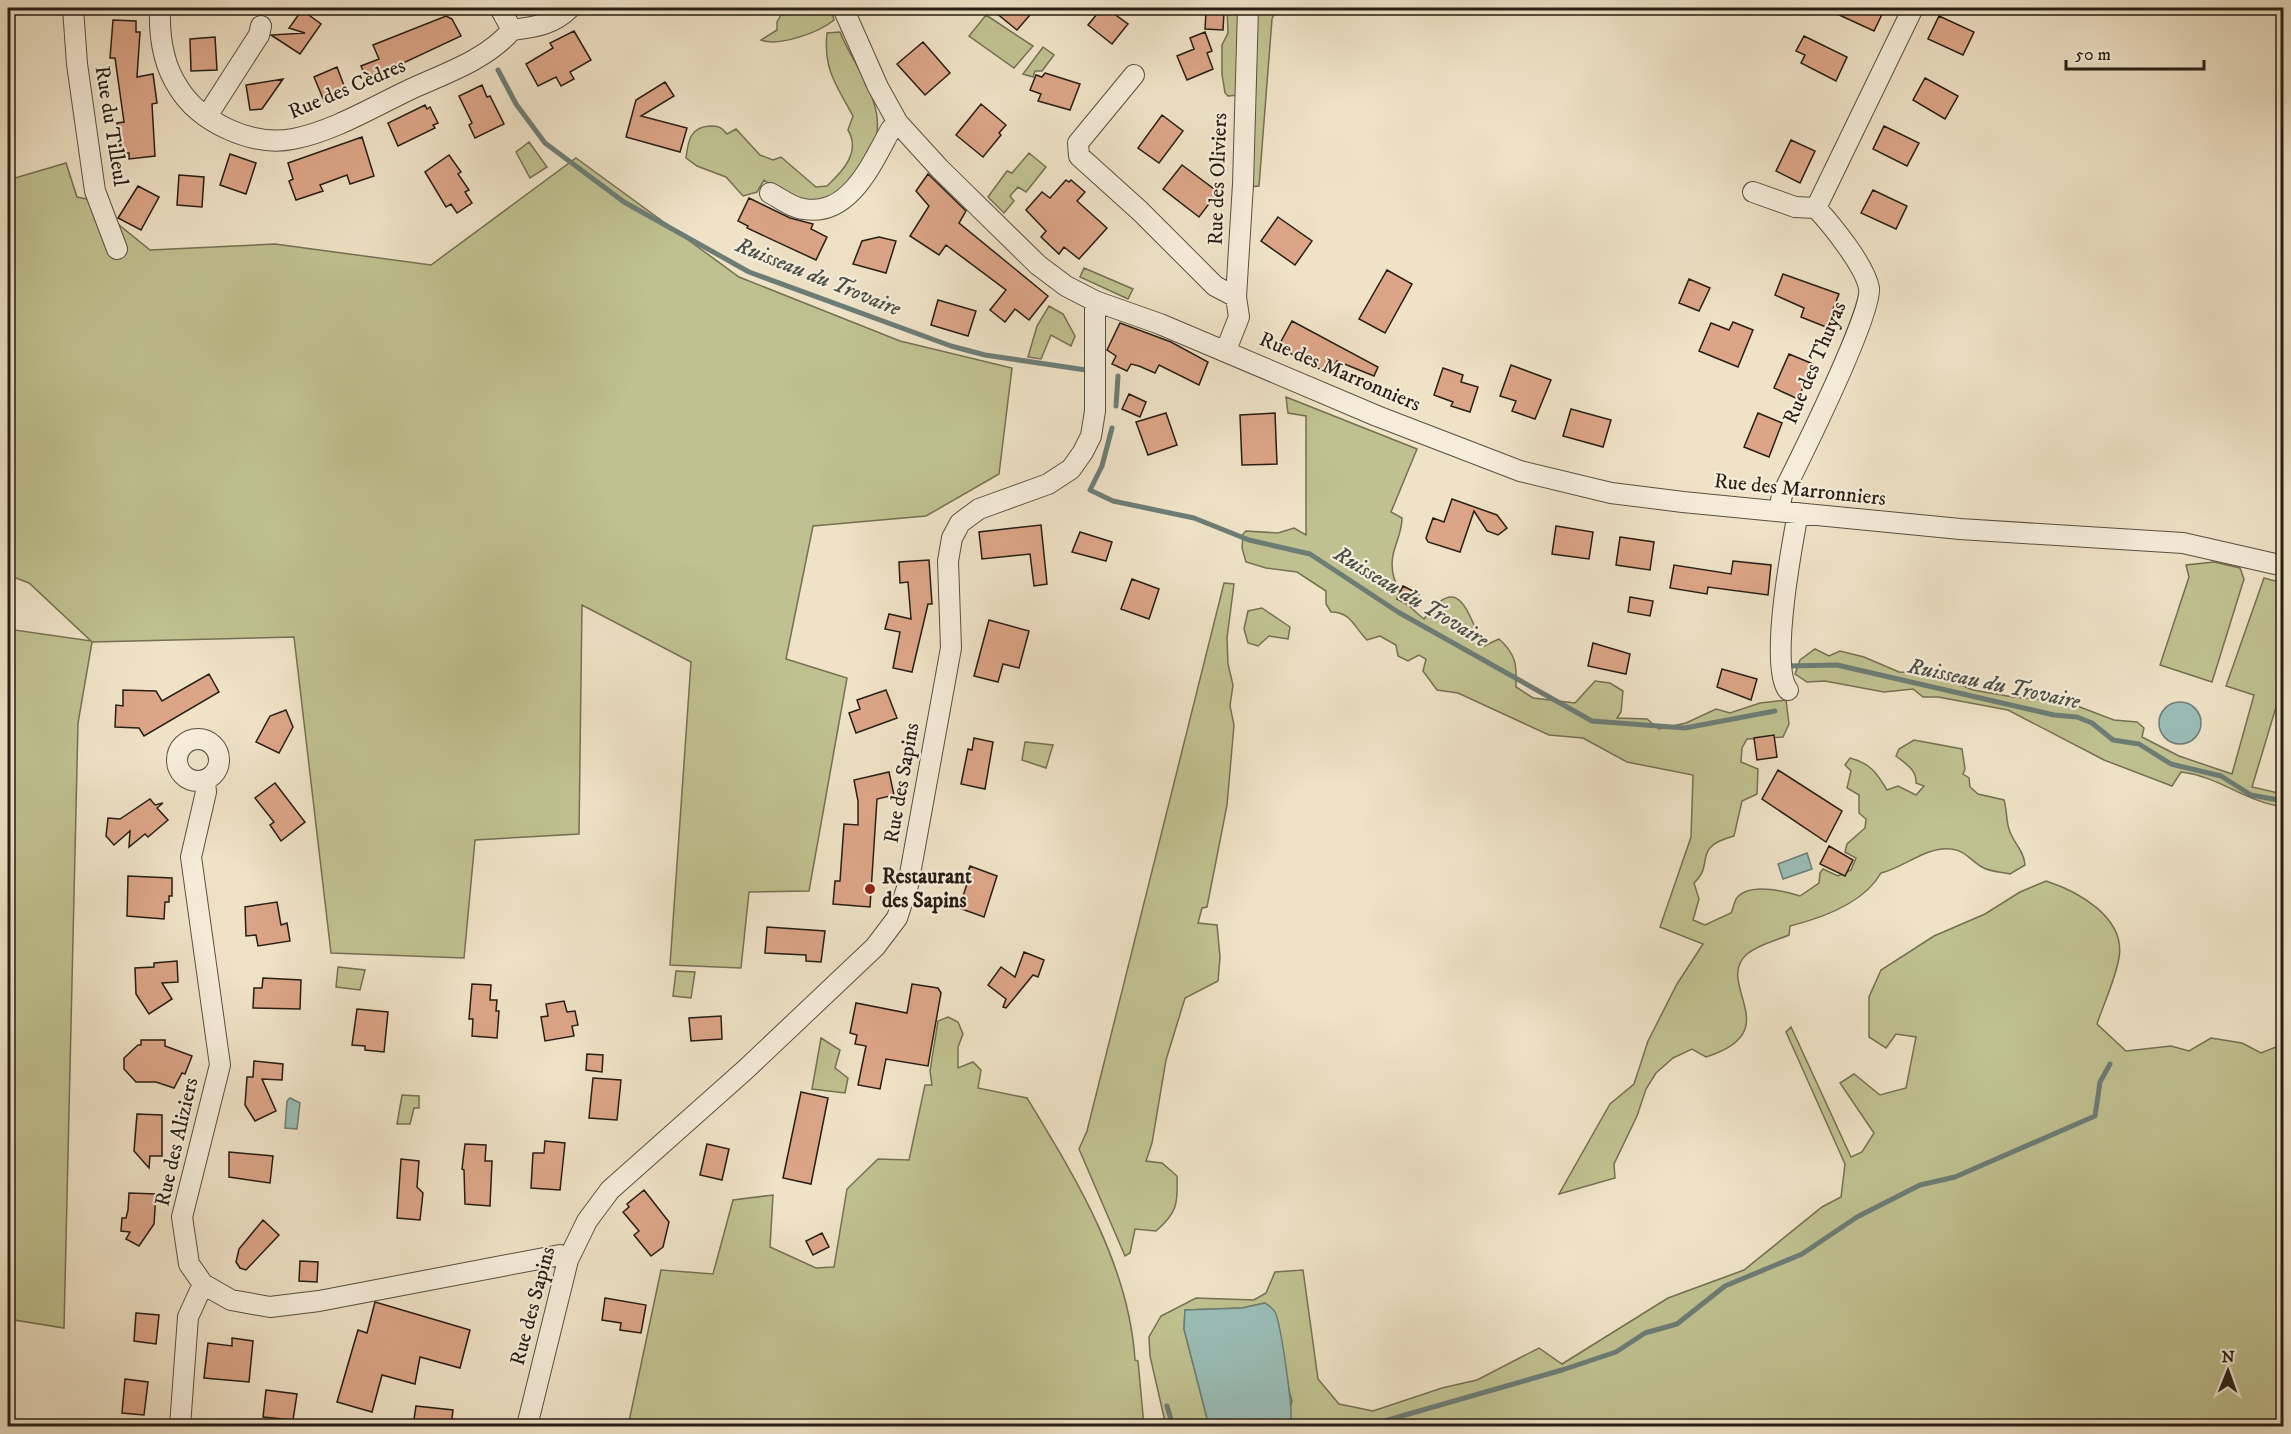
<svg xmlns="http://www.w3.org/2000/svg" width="2291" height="1434" viewBox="0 0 2291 1434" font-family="'IM FELL DW Pica',serif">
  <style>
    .green { fill: #c0c190; stroke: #747052; stroke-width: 1.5 }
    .water { fill: #9abdb7; stroke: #6c7d76; stroke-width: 1.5 }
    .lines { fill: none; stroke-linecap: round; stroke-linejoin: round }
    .stream { stroke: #6c7d76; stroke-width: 5 }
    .building { fill: #dca587; stroke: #271e15; stroke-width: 1.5 }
    .minor-casing { stroke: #594f41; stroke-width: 22 }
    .minor { stroke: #f5ecda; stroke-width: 20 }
    .poi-dot { fill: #8f2418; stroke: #f5ecda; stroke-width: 2 }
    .labels { text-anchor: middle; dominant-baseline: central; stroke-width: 4.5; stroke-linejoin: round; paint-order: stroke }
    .street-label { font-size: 21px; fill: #271e15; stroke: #f5ecda }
    .poi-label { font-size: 21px; font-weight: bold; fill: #271e15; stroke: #f5ecda; text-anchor: start }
    .water-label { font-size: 22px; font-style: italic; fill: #4a4e46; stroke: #f5ecda }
  </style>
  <rect width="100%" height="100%" fill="#efe2c6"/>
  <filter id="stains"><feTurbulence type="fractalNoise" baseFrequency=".00333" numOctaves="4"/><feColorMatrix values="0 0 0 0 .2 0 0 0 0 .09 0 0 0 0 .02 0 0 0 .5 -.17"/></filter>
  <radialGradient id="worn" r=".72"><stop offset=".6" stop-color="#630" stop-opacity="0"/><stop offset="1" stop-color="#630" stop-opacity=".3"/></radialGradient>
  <!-- green -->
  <path class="green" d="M793 8H831L834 20C820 32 779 47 761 40L777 30V22L781 15 788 14Z
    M1227 8H1241L1239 95 1228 96 1225 93 1222 74V45L1228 33Z
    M1254 8H1277L1272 19 1259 186 1250 187 1256 79 1252 53Z
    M986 15 1033 46 1014 68 969 36Z
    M840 32C852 63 889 107 874 143 866 161 852 178 842 195 805 207 796 202 764 180L757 192 743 196 726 177 697 166 686 158C688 141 690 127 710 126 718 126 722 127 727 134L736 129 760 155 773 160 781 157 816 187 827 186C843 171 861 152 848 130L853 116C837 86 823 70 827 33Z
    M1043 47 1054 55 1042 71H1035L1033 77 1023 74Z
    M529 142 547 167 530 178 516 152Z
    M1029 153 1046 167 1026 192 1018 187 1010 196 1014 201 1004 213 988 197 1007 171 1012 173Z
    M576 158 739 277 900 341 1012 368 999 474 926 516 813 526 786 659 847 678 809 891 749 892 741 968 670 965 691 662 582 605 579 834 475 840 464 958 331 953 294 637 92 642 78 723 64 1328 8 1319V629L91 641 29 583 8 575V180L66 163 77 197 87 199 150 250 275 244 431 265Z
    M1084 268 1133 289 1128 299 1080 277Z
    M1049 306 1063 314 1075 336 1071 346 1051 335 1041 359 1028 357 1037 326Z
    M1286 397 1417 449 1391 512 1402 518C1402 532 1396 541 1393 555 1388 580 1405 605 1424 619 1461 568 1468 618 1484 646L1499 639C1516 654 1517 665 1516 687L1533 698 1575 703 1595 681 1610 683 1623 691 1621 712 1617 718 1647 719 1659 729 1686 723 1716 709 1730 713 1760 703 1786 700 1789 724 1783 737 1747 739 1742 748 1741 762 1758 769 1757 794 1742 801 1734 836C1690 848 1716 863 1694 883L1699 899 1693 920 1705 925 1731 913C1733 909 1734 903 1736 899 1748 882 1784 891 1800 896L1819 883 1820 873 1823 869 1838 876 1851 870 1856 858 1845 852 1847 844 1865 828 1866 819 1859 813V795L1847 788 1851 771 1845 765 1850 758C1870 763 1877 773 1887 790L1898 786 1916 795 1924 786 1916 783C1917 770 1906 764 1896 756L1899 749 1914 740 1962 749 1965 769 1963 774 1969 778 1970 787 1978 794 2004 800C2007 810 2006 820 2009 829 2013 843 2024 850 2025 865L2010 874C2001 872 1990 872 1982 867 1971 861 1965 850 1951 849 1927 846 1903 868 1881 873 1864 903 1822 918 1790 926L1789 935C1775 941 1759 944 1747 954 1713 984 1789 1031 1706 1057L1692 1049 1673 1058 1656 1073 1646 1089 1637 1116 1614 1164 1615 1178 1559 1194 1610 1104 1634 1084 1648 1041 1677 984 1703 944 1660 927 1691 837 1693 775 1627 762 1583 738 1549 735 1458 693 1437 690 1423 671 1426 659 1419 655 1408 661 1398 656 1396 645 1380 636 1367 640C1354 627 1351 612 1331 612L1326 604V591L1297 572 1266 568 1246 562 1242 548 1243 534 1246 531 1278 533 1294 528 1306 535V416L1288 413Z
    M2214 562 2240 568 2244 579 2212 682 2160 665 2189 577 2186 565Z
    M2264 578 2283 583V684L2252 787 2283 794V807C2246 802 2218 776 2181 772L2172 786 2104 760 2008 710 1938 697H1923L1913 689 1884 692 1825 681 1807 682 1795 674 1800 660 1815 649 1829 656 1840 651 1864 657 1899 672 1934 674 1973 690 2013 697 2064 701 2114 720 2137 722 2144 728 2142 737 2179 756 2232 774 2254 695 2226 686Z
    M1224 583 1234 584 1227 638 1228 664 1233 685 1230 706 1234 725 1227 805 1207 907 1202 908 1198 923 1217 925 1220 957 1218 981 1185 998 1166 1060 1152 1143 1146 1161 1162 1163 1177 1176C1178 1204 1177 1213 1156 1231L1135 1229 1130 1253 1125 1256 1079 1149 1087 1131Z
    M1262 608 1290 627 1288 639 1269 636 1258 646 1248 643 1244 629 1248 611Z
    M1025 742 1053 745 1046 768 1022 760Z
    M2046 881C2077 891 2126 917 2119 958 2115 980 2104 1003 2097 1024L2126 1051 2171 1046 2189 1051 2211 1038 2242 1043 2261 1053 2283 1044V1426H1281H1285L1292 1401 1265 1303 1242 1308 1185 1310 1184 1329 1209 1426H1166L1150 1356 1149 1337 1161 1316 1196 1298 1254 1300 1266 1293 1275 1272 1303 1270 1318 1379 1339 1404 1373 1411 1442 1388 1477 1380 1539 1348 1562 1364 1668 1298 1744 1270 1822 1207 1841 1197 1845 1164 1786 1032 1791 1027 1851 1157 1862 1152 1874 1133 1840 1083 1854 1074 1880 1095 1906 1088 1916 1037 1896 1034 1886 1048 1869 1037V997L1881 970 1934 936 1985 914 2020 892Z
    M338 967 365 970 360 990 336 987Z
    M676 971 695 972 691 998 673 996Z
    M948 1017 958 1022 963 1034 958 1047V1068L973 1062 981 1070 978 1088 1027 1098C1075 1177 1129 1264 1135 1360L1138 1361 1144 1426H628L661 1270 713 1274 733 1200 773 1195 770 1247 816 1268 834 1267 847 1189 878 1159 909 1160 925 1085H932L930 1071 938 1021Z
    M821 1038 840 1050 835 1068 848 1078 845 1093 812 1089Z
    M402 1095 419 1096V1108H414L410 1124H397Z"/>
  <!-- water -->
  <path class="water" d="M2159 723a21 21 0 1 1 42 0a21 21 0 1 1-42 0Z
    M1807 853 1812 869 1783 879 1778 864Z
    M290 1098 300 1103 297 1129 285 1128 287 1101Z
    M1265 1303C1269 1306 1273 1308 1275 1312 1281 1323 1292 1405 1291 1419L1281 1426H1209L1184 1329 1185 1310 1242 1308Z"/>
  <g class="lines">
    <!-- stream -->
    <path class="stream" d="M475 8 476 11
      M498 70 516 104 545 143 624 202 749 272 951 346 985 355 1086 370
      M1116 406 1118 376
      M1112 428 1102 466 1090 490 1113 501 1194 518 1249 540 1310 554 1398 612 1592 721 1685 728 1775 711
      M1788 666 1837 665 2054 715 2077 717 2092 723 2113 740 2139 744 2171 764 2221 776 2251 795 2284 801
      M1167 1406 1173 1426
      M1367 1426 1562 1370 1616 1352 1645 1333 1677 1324 1725 1286 1802 1254 1857 1217 1920 1185 1955 1177 2095 1116 2100 1082 2110 1064"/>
  </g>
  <!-- building -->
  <path class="building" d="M990 8H1036L1017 30Z
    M1102 8H1106L1128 24 1112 44 1088 25Z
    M1824 8H1885L1874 31Z
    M302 10 321 24 300 54 271 35 305 33 289 28Z
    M1206 12 1224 13 1223 30 1205 29Z
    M446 16 452 19 461 36 367 80 361 66 379 59 373 45Z
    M1939 16 1974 32 1963 55 1928 39Z
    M113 20 136 21V32H140L137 77 153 74 157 103 152 104 155 156 129 159V153H121L117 123 124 122 115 58H110Z
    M574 31 591 60 570 72 574 79 561 86 556 77 538 86 526 64 553 48 550 43Z
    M1205 32 1212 51 1207 53 1213 69 1187 80 1177 56 1194 49 1190 38Z
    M1804 36 1847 57 1836 81 1801 63 1805 55 1796 51Z
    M215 37 217 70 191 71 190 39Z
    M923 42 950 73 925 95 897 64Z
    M337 67 346 91 324 101 314 77Z
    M1045 73 1080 84 1070 110 1038 101 1041 94 1030 90 1036 75 1042 77Z
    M1925 78 1958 96 1945 119 1913 100Z
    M283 79 262 109 250 110 246 85Z
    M665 82 674 96 641 116 687 128 680 152 626 137 636 100Z
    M482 85 487 97 490 96 504 124 475 138 469 125 472 123 459 96Z
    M981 104 1006 125 999 133 1001 135 983 157 956 135Z
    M425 105 427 109 430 107 438 123 433 125 435 128 398 146 388 123Z
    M1162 115 1183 131 1159 163 1138 148Z
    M1884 126 1919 143 1907 166 1873 149Z
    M362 137 374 176 350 184 347 175 320 185 323 191 296 200 289 181 293 179 288 163Z
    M1791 140 1815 151 1800 183 1776 171Z
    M230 154 256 163 246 194 220 185Z
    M449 155 461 172 458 174 469 190 465 192 472 203 457 213 451 204 446 207 425 172Z
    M1182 165 1218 192 1199 217 1163 189Z
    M928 174 966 211 959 223 1048 296 1029 320 1015 309 1005 322 990 310 1006 290 946 245 939 255 910 236 929 206 916 191Z
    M179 175 204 177 202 207 177 205Z
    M1066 180 1069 182 1071 180 1085 192 1077 201 1107 228 1079 259 1064 247 1059 254 1041 237 1046 231 1026 210 1042 192 1050 198Z
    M138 186 159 197 141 230 118 218Z
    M1873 190 1907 206 1896 229 1861 213Z
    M749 198 790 218 813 224 811 229 827 237 816 260 747 228 748 226 738 221Z
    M1278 217 1312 241 1295 265 1261 241Z
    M879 237 896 241 886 273 853 264 862 241Z
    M1387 270 1412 284 1385 333 1359 319Z
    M1783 274 1839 294 1826 327 1801 317 1804 308 1775 295Z
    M1689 279 1710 288 1699 311 1679 303Z
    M938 300 976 311 968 336 931 325Z
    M1292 321 1378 367 1374 376 1337 361 1329 374 1278 347Z
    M1733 322 1753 330 1738 367 1699 351 1711 323 1729 330Z
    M1120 323 1171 342 1208 362 1199 385 1159 365 1155 373 1139 366 1131 364 1127 371 1112 364 1116 356 1107 350Z
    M1789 354 1813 364 1798 399 1774 388Z
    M1511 365 1551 380 1535 419 1512 411 1516 401 1500 396Z
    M1443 368 1463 375 1461 382 1478 387 1470 412 1451 406 1453 402 1434 395Z
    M1129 394 1146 402 1140 417 1122 409Z
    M1571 409 1611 420 1603 447 1563 436Z
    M1166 413 1177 445 1148 455 1136 422Z
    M1275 413 1277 464 1242 465 1240 415Z
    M1758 413 1782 423 1769 457 1744 447Z
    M1452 499 1497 515 1507 528 1498 535 1487 531 1474 511 1460 552 1428 542 1426 538 1433 518 1444 522Z
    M1041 525 1047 584 1034 586 1030 554 982 559 979 532Z
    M1556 526 1593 532 1589 559 1552 554Z
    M1080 532 1112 542 1106 561 1072 552Z
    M1620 537 1654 542 1650 570 1616 565Z
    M929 560 932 604H928L912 672 893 668 900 632 885 629 889 614 911 619 908 582 900 583 899 562Z
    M1733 561 1771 565 1768 595 1708 587 1707 594 1670 588 1674 565 1731 574Z
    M1132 579 1159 589 1149 619 1121 609Z
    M1403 586 1419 594 1413 607 1397 599Z
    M1630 597 1653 601 1650 616 1628 612Z
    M989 620 1029 631 1019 668 1003 664 998 682 974 676Z
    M1593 643 1630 654 1626 674 1588 666Z
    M1722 669 1757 679 1751 700 1717 687Z
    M209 674 219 692 144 736 139 728 115 727 116 705 123 706V690L156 691 162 701Z
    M886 690 897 718 856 733 849 713 860 709 857 700Z
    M286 710 293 727 279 753 256 742 270 716Z
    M1774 735 1777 757 1757 760 1754 738Z
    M974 738 993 742 985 789 961 784 968 749 972 750Z
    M1778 770 1842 811 1826 842 1762 799Z
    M889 772 894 795 877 799 870 907 833 904 835 881H840L844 824 858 825V801L854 780Z
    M275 783 305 822 281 841 270 825 274 822 255 798Z
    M150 799 155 805 163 803 157 808 168 820 148 837 145 834 129 847 130 831 114 845 106 836 108 818 120 819Z
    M1829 846 1853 860 1845 876 1820 864Z
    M970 866 997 876 984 917 959 908 968 881 965 880Z
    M128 876 172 878V896H169V902H165L164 919 127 916Z
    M277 902 281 925 287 923 290 941 258 946 256 935 246 936 245 907Z
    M767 927 825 931 821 962 806 961V955L765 953Z
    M1024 952 1044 960 1038 977 1033 975 1006 1008 1003 1007 1006 999 988 985 1001 967 1015 977Z
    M177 961 178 982 162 983 172 999 149 1014 136 994 135 968 154 967V963Z
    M263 978 301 980 300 1009 253 1008 254 988H262Z
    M472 984 491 985 490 1000H497L496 1011H499L497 1038 472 1036 473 1019H469Z
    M912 984 938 988 941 993 928 1066 886 1059 880 1089 858 1085 866 1046 855 1044 857 1035 850 1033 856 1003 907 1013Z
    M564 1001 567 1012 575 1011 578 1025 572 1026 574 1036 545 1041 541 1017 548 1016 546 1004Z
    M357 1009 388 1012 384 1052 365 1050V1046L352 1045Z
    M721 1016 722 1039 691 1041 689 1018Z
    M141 1040H165V1046L192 1056 185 1074 182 1073 174 1088 156 1082H136L124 1069V1058L138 1045H141Z
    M587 1054 603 1055 602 1072 586 1070Z
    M254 1061 283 1064 282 1080 262 1079 276 1111 255 1121 245 1105 247 1077H253Z
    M593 1078 621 1080 617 1120 589 1118Z
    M801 1092 828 1098 811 1184 783 1178Z
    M137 1114 162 1115V1156H150L149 1168 134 1151Z
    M545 1141 565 1143 560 1190 531 1188 533 1153H544Z
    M465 1144 486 1145 485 1161H492L490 1206 465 1204 464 1170 462 1169Z
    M707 1144 729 1149 722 1180 700 1175Z
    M229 1152 273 1156 270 1183 229 1177Z
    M401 1159 419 1161 417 1187 423 1193 420 1220 397 1218Z
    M644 1190 669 1222 663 1247 651 1256 634 1235 639 1231 623 1212 629 1207 627 1204Z
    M129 1193 156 1194 154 1224 139 1246 126 1239 130 1232 121 1231 122 1218H126L128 1210Z
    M263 1220 279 1235 246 1270 240 1268 236 1262 239 1249Z
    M822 1233 829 1247 813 1255 806 1241Z
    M300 1261 318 1262 317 1282 299 1281Z
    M605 1298 646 1305 641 1333 620 1330 621 1323 602 1320Z
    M375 1302 470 1330 460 1368 420 1357 415 1384 382 1375 372 1412 337 1402 358 1330 367 1333Z
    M136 1313 159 1315 156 1344 134 1341Z
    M232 1338 253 1341 249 1382 204 1378 208 1343 232 1346Z
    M125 1379 148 1382 144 1415 122 1413Z
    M266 1390 297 1394 293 1420 263 1417Z
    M416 1406 453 1410 451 1426H413Z"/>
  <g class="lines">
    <!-- minor casing -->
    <g class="minor-casing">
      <path id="minor" d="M73 8 77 64 95 191 117 249
        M160 8C159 34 163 64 178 87 199 122 252 147 293 139 334 131 373 107 411 89 446 73 486 60 512 30
        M500 8 512 30
        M843 8 878 87 898 123 939 168 1038 265 1066 286 1095 301 1160 324 1377 416 1520 471 1611 493 1683 502 1960 529 2183 543 2284 566
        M512 30C535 27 553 25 570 8
        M1134 75 1078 143 1079 156 1140 211 1215 286 1236 297
        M207 116 259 35 261 26
        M1753 192 1795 207 1816 208
        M770 193C780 198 792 208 804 209 850 217 872 163 891 129L898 123
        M1226 350 1239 317 1236 297 1243 184 1248 8
        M1779 511 1782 495C1798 463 1873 313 1869 288 1865 266 1832 225 1816 208L1913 8
        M1788 690C1769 667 1792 545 1798 513
        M177 760a21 21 0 1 1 42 0a21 21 0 1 1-42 0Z
        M205 780 206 792 191 857 220 1065 182 1217 189 1264 203 1284 231 1300 270 1307 319 1301 560 1255 568 1260
        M180 1426 188 1317 203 1284
        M527 1426 568 1260 587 1221 610 1190 745 1070 875 947 897 918 908 885 951 648 948 561 952 538 960 523 979 509 1048 484 1071 469 1083 452 1091 436 1095 411V301"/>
    </g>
    <!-- minor -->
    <use href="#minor" class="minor"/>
  </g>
  <!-- markers -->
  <circle class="poi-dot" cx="870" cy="889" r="6"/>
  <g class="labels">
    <!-- street labels -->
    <g class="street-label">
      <text transform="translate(347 89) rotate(-23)">Rue des Cèdres</text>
      <text transform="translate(111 126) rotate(81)">Rue du Tilleul</text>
      <text transform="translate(1218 179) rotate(-88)">Rue des Oliviers</text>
      <text transform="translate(1815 363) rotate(-67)">Rue des Thuyas</text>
      <text transform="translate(1340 372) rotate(23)">Rue des Marronniers</text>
      <text transform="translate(1800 490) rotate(6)">Rue des Marronniers</text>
      <text transform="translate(902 783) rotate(-80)">Rue des Sapins</text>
      <text transform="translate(177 1142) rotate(-77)">Rue des Aliziers</text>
      <text transform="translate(533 1306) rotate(-75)">Rue des Sapins</text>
    </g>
    <!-- poi labels -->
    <g class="poi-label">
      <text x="882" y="877">Restaurant<tspan x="882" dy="24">des Sapins</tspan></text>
    </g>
    <!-- water labels -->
    <g class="water-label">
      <text transform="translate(818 277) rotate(22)">Ruisseau du Trovaire</text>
      <text transform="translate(1411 597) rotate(31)">Ruisseau du Trovaire</text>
      <text transform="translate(1994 684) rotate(12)">Ruisseau du Trovaire</text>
    </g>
  </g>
  <!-- margin -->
  <rect width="2291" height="1434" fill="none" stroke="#efe2c6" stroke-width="30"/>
  <rect x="9" y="9" width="2273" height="1416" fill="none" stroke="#271e15" stroke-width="3"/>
  <rect x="15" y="15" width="2261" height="1404" fill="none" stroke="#271e15" stroke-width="1.5"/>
  <!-- north arrow -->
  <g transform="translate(2228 1371) rotate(1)" stroke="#f5ecda" stroke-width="4.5" paint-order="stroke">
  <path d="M0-4.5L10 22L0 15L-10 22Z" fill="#271e15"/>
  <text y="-9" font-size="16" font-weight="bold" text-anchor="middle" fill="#271e15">N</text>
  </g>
  <!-- scale -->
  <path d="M2066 60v9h138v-9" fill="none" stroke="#271e15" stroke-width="3"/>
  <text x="2075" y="60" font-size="18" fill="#271e15" stroke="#f5ecda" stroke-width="4.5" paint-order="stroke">50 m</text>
  <rect width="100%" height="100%" filter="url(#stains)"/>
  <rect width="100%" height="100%" fill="url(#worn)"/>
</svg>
